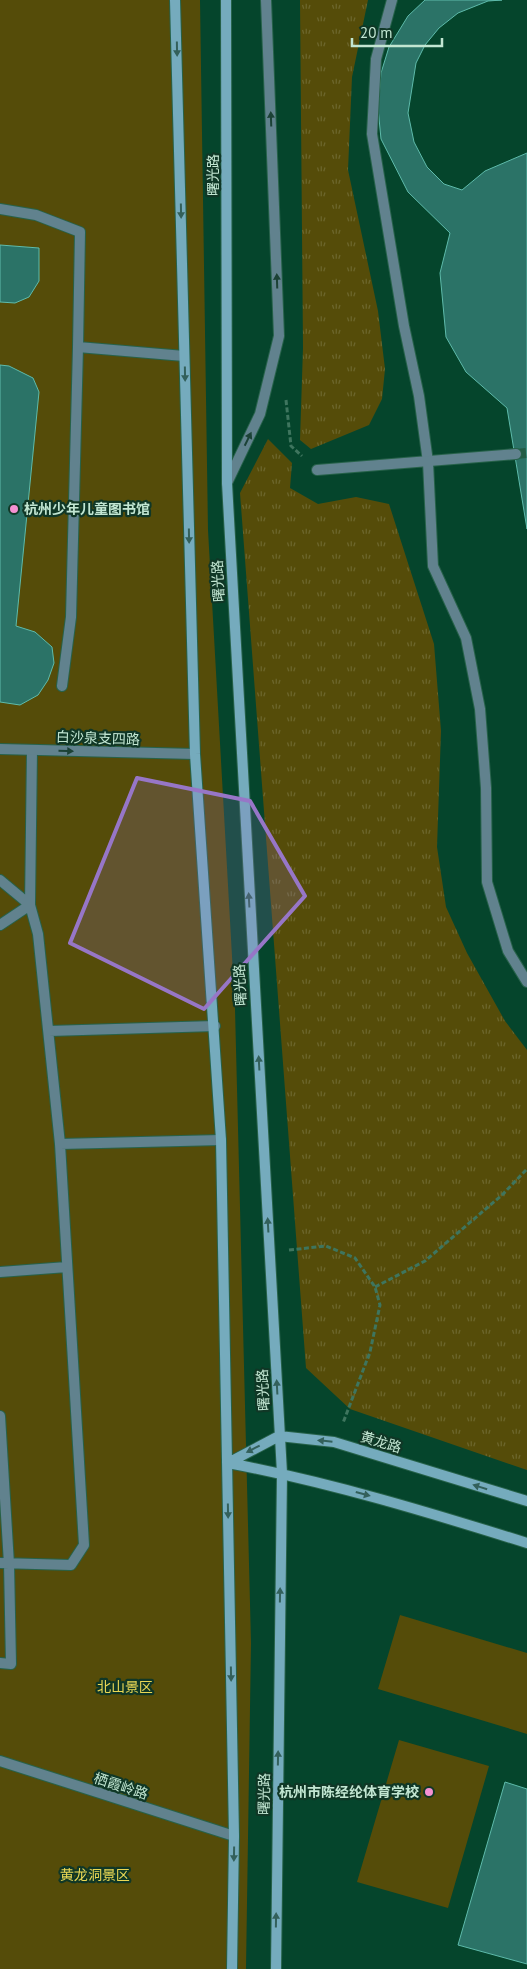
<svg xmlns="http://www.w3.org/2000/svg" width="527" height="1969" viewBox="0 0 527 1969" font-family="'PT Sans','Noto Sans SC',sans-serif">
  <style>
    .grass { fill: url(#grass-tufts) }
    .green { fill: #554c09 }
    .building { fill: #2b7367; stroke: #5ebbab }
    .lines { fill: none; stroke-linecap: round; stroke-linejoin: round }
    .street-tunnel { stroke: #215d45; stroke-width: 10; stroke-dasharray: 10 5; stroke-linecap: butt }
    .lane-casing { stroke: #27624a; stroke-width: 12 }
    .street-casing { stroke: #27624a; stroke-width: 12 }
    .secondary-casing { stroke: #27624a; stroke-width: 12 }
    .path { stroke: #3e755e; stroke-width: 3; stroke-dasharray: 5 2.5; stroke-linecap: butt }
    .lane { stroke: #61828e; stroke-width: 10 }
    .street { stroke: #61828e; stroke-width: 10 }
    .secondary { stroke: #75abbd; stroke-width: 10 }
    .oneway { fill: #33605b }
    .oneway2 { fill: #1c4236 }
    .marked { fill: #9776c7; fill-opacity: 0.2; stroke: #9776c7; stroke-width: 4; stroke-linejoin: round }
    .poi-dot { fill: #f591d2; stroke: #103726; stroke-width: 2 }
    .labels { text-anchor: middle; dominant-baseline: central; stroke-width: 4.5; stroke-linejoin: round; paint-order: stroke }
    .street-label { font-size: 14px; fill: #c2e6d2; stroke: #103726 }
    .poi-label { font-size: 14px; font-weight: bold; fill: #c2e6d2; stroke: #103726; text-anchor: start }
    .park-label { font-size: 14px; fill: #ead855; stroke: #103726 }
  </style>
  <defs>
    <pattern id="grass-tufts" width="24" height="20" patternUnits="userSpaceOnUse" patternTransform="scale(1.25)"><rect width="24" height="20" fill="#554c09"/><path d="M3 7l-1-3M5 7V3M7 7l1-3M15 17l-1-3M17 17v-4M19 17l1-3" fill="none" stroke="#6c662c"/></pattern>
  </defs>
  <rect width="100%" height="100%" fill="#05452c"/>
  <!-- grass -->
  <path class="grass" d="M300 0H368L352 77 348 170 378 311 385 369 382 399 369 425 311 449 300 440 303 348Z
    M268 439 292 463 290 488 318 504 356 497 389 504 434 644 441 731 437 847 446 907 467 953 505 1021 527 1050V1470L350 1409 306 1368 240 493Z"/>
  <!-- green -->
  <path class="green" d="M0 0H200L208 530 235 1009 251 1643 246 1969H0Z
    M400 1615 527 1653V1734L378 1689Z
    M399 1740 489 1766 448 1908 357 1882Z"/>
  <!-- building -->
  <path class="building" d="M425 0H502L488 1 458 13 439 28 425 45 416 63 408 113 414 142 427 167 444 184 462 190 485 171 527 153V529L507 408 466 372 446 337 440 273 450 233 408 192 381 139 378 108 381 73 389 47 408 16Z
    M0 245 39 248V281L29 297 15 303 0 302Z
    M0 365 9 366 33 378 39 392 16 626 35 632 52 647 54 663 48 680 38 695 20 705 0 702Z
    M505 1782 527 1789V1964L458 1945Z"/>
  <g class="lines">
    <!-- street-tunnel -->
    <path class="street-tunnel" d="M516 454 527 453"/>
    <!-- lane casing -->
    <g class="lane-casing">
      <path id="lane" d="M392 0 376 59 372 134 404 326 419 396 428 462
        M0 209 36 215 80 232 78 347 184 356
        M227 483 260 414 279 336 266 0
        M62 686 71 617 78 347
        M0 880 30 905 38 934 60 1144 84 1545 71 1565 0 1563
        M0 925 30 905 32 750
        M49 1031 215 1026
        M60 1144 221 1140
        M0 1272 67 1267
        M0 1416 9 1564 11 1664 0 1663"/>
    </g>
    <!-- street casing -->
    <g class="street-casing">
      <path id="street" d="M428 462 433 566 466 638 480 709 486 788 487 882 508 951 527 982
        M317 470 516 454
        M0 749 195 754
        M0 1761 234 1836"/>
    </g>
    <!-- secondary casing -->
    <g class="secondary-casing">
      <path id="secondary" d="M175 0 195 754 221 1140 234 1836 232 1969
        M226 0 227 483 282 1473 276 1969
        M228 1463 279 1436 334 1442 527 1501
        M228 1463C329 1482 428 1512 527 1543"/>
    </g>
    <!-- path -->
    <path class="path" d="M286 400 291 446 302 456
      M289 1250 326 1246 355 1258 375 1287 380 1305 370 1352 343 1423
      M375 1287 425 1261 502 1195 527 1169"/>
    <!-- lane -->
    <use href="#lane" class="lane"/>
    <!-- street -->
    <use href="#street" class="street"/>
    <!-- secondary -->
    <use href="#secondary" class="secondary"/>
  </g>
  <!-- one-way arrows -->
  <defs><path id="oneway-solid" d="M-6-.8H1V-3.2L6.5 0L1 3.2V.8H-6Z" transform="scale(1.25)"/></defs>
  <g class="oneway">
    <use href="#oneway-solid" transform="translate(177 49) rotate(89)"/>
    <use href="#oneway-solid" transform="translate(181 211) rotate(89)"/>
    <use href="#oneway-solid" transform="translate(185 374) rotate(89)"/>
    <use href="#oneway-solid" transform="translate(189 536) rotate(89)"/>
    <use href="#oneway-solid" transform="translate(249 900) rotate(-93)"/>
    <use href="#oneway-solid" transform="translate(259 1063) rotate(-93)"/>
    <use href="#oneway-solid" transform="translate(268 1225) rotate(-93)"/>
    <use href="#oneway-solid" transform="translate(277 1387) rotate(-93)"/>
    <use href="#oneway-solid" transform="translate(325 1441) rotate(-174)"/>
    <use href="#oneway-solid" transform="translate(253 1449) rotate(153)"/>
    <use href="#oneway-solid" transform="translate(480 1487) rotate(-163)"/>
    <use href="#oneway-solid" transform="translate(363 1494) rotate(15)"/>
    <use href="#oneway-solid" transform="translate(228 1511) rotate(89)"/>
    <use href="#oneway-solid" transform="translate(280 1595) rotate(-89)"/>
    <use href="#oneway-solid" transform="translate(231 1674) rotate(89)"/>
    <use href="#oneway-solid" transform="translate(278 1758) rotate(-89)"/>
    <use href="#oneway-solid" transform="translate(234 1854) rotate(91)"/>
    <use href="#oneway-solid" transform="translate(276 1920) rotate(-89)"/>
  </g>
  <g class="oneway2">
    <use href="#oneway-solid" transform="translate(271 119) rotate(-92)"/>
    <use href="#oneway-solid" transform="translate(277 281) rotate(-92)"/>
    <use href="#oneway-solid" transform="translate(248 439) rotate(-64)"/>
    <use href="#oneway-solid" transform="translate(66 751) rotate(2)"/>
  </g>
  <!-- marked area -->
  <path class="marked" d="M137 778 250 801 305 896 204 1009 70 943Z"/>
  <!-- markers -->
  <g class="poi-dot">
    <circle cx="14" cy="509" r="5"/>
    <circle cx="429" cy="1792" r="5"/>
  </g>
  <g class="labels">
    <!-- street labels -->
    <g class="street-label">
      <text transform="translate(213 175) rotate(-90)">曙光路</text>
      <text transform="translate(218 581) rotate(-93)">曙光路</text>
      <text transform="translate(98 738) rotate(2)">白沙泉支四路</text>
      <text transform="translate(240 985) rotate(-93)">曙光路</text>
      <text transform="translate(263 1390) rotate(-93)">曙光路</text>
      <text transform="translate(381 1442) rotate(17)">黄龙路</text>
      <text transform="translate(121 1786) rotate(18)">栖霞岭路</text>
      <text transform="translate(264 1794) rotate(-89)">曙光路</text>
    </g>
    <!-- poi labels -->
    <g class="poi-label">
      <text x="24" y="509">杭州少年儿童图书馆</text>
      <text x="419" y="1792" text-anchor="end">杭州市陈经纶体育学校</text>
    </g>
    <!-- park labels -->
    <g class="park-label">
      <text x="125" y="1687">北山景区</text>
      <text x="95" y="1875">黄龙洞景区</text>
    </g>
  </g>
  <!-- scale -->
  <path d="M352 38v8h90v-8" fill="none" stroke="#c2e6d2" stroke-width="2.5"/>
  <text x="360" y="38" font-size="15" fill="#c2e6d2" stroke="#103726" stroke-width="4" paint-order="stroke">20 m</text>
</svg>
